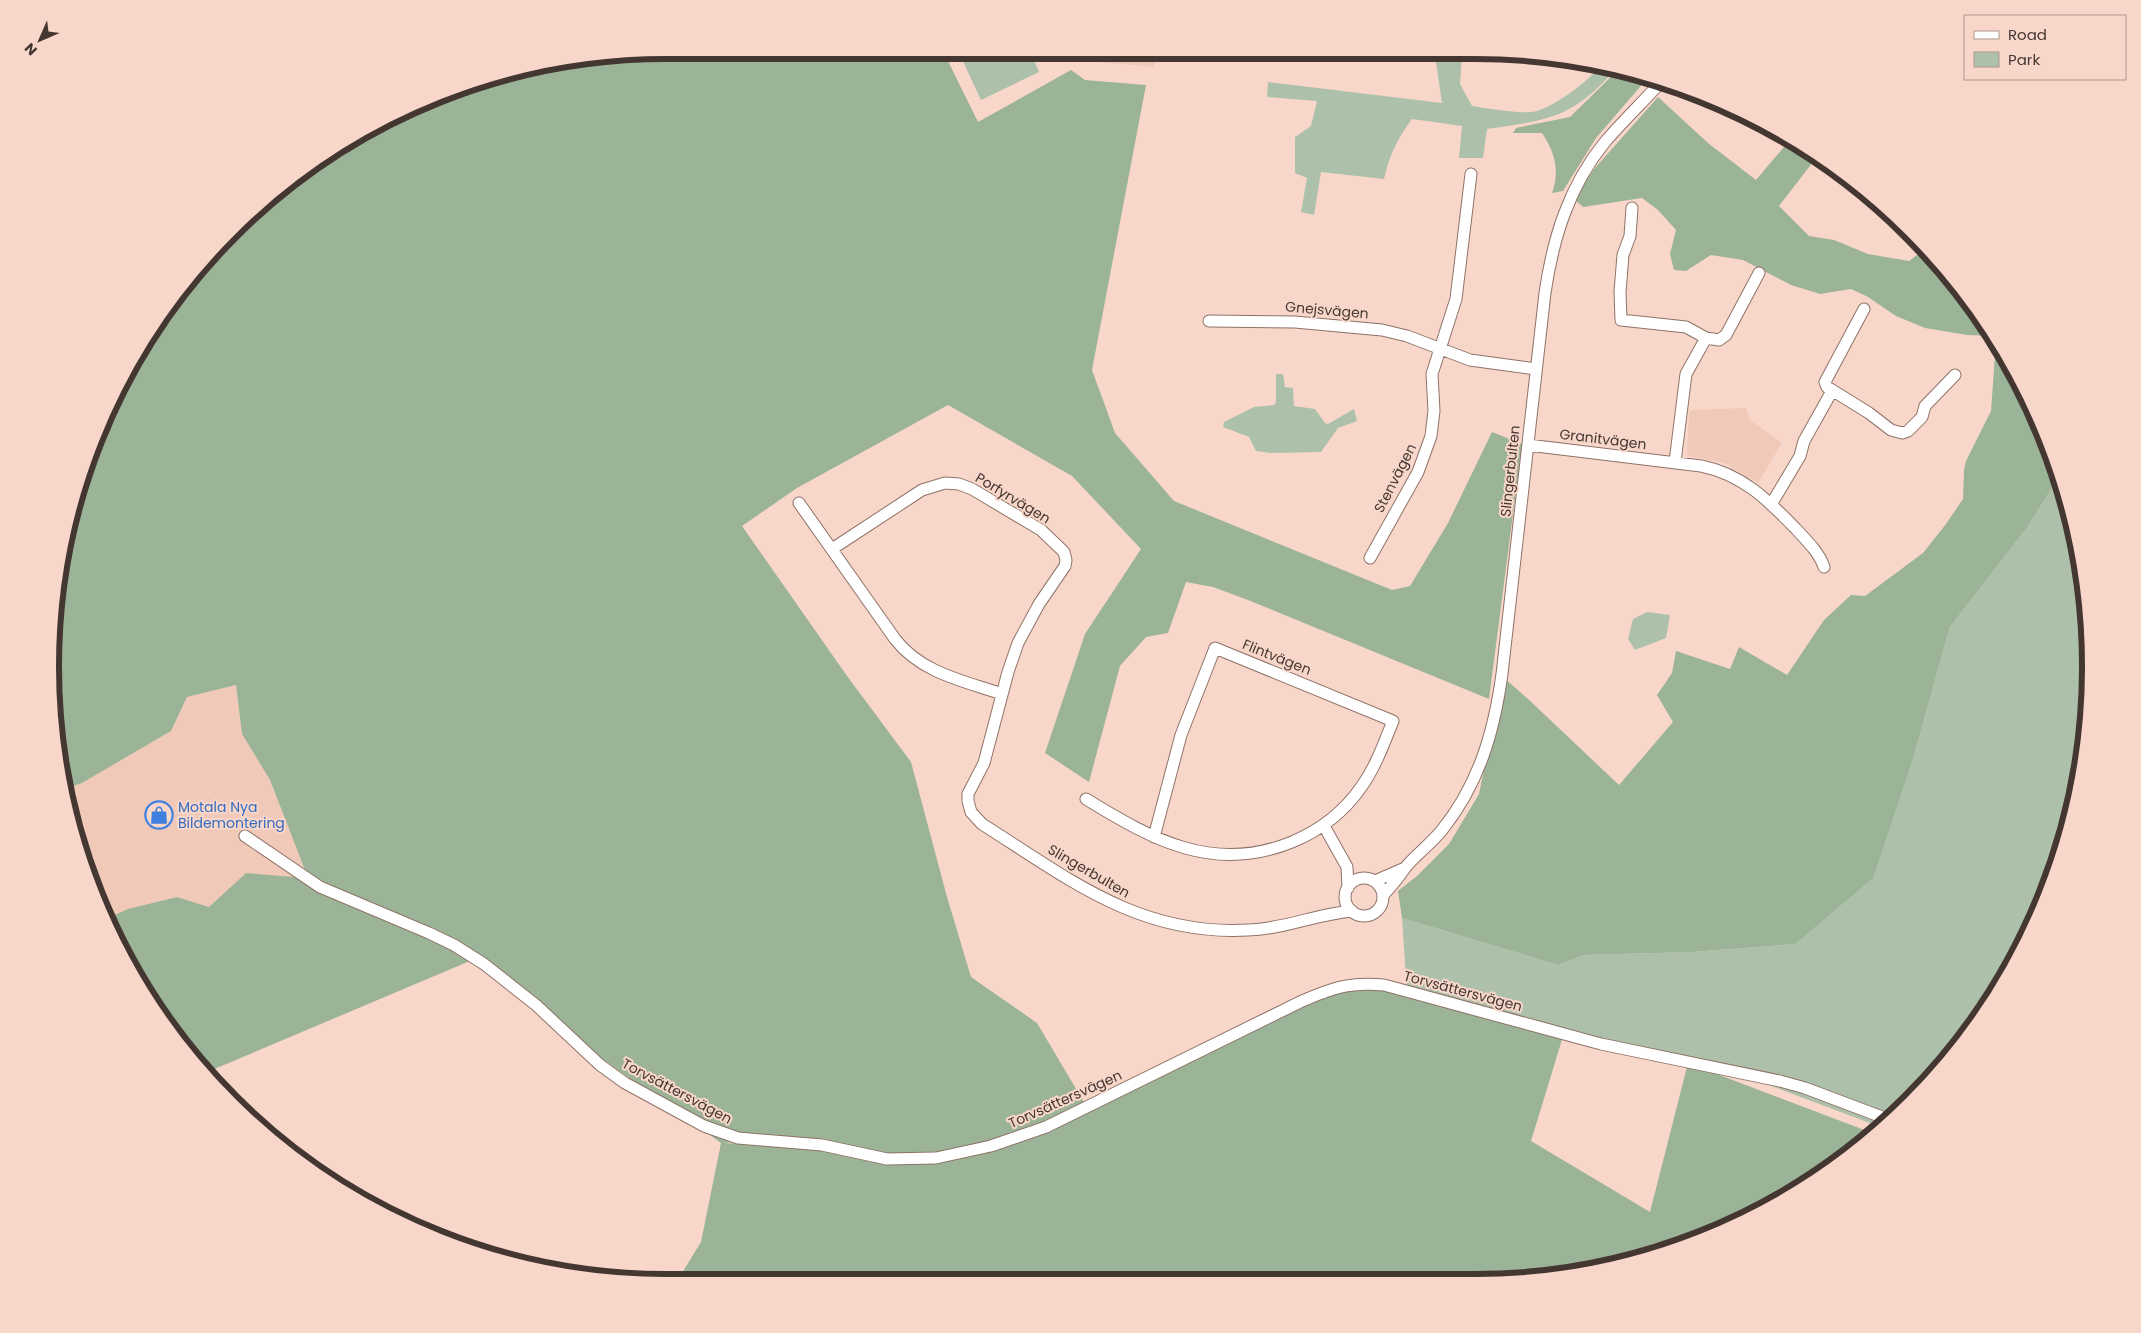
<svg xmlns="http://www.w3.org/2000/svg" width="2141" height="1333" viewBox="0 0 2141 1333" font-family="Poppins,sans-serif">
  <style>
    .built { fill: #f1c9b9 }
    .green { fill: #adc1aa }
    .forest { fill: #9bb497; fill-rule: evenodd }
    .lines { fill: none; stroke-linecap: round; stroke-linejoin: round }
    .street-casing { stroke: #8f7267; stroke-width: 13 }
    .street { stroke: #fff; stroke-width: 11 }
    .labels { text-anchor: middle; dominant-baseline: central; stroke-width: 4; stroke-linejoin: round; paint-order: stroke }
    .street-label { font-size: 14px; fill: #443732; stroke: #f8d7ca }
    .shop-label { font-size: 14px; fill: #366cbe; stroke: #f8d7ca; text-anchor: start }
    .rim { fill: none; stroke: #443732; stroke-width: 6 }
  </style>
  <rect width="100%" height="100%" fill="#f8d7ca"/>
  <!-- built -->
  <path class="built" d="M1086 55H1155L1154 67 1088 61Z
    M1746 408 1750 420 1782 443 1758 483 1725 463 1687 456 1689 410Z
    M236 685 242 734 270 780 308 879 246 873 209 907 177 897 128 909 105 919 83 864 65 789 82 783 171 731 187 697Z"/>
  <!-- green -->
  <path class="green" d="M960 55H1032L1039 72 981 100Z
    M1435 55H1462L1460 84 1472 106C1486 108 1525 115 1537 111 1556 105 1587 82 1600 67L1614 71C1571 119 1547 120 1487 129L1483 158H1459L1462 126 1412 119C1398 138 1389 156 1384 179L1321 172 1314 215 1301 212 1307 178 1295 173V137L1311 126 1317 101 1267 97 1268 82 1442 103Z
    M1276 374H1283L1285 387 1293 388 1294 406 1315 409 1325 423 1328 424 1354 409 1357 421 1338 428 1321 452 1271 453 1256 451 1249 437 1223 427 1224 422 1254 407 1274 405 1276 402Z
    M2060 475 2086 586 2090 707 2070 826 2028 939 1964 1042 1883 1128 1734 1072 1407 992 1402 918 1558 965 1584 955 1692 952 1795 944 1915 752 1950 627 2026 529Z
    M1647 612 1670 615 1666 638 1635 650 1628 639 1633 619Z"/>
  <!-- forest -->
  <path class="forest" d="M586 55H945L978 122 1071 70 1085 80 1146 85 1092 370 1115 433 1174 501 1392 590 1410 586 1448 523 1492 432 1522 444 1489 699 1248 600 1213 587 1186 582 1168 633 1146 637 1120 666 1089 782 1045 753 1085 634 1141 549 1072 476 948 405 797 488 742 526 847 676 911 762 947 897 971 977 1037 1023 1088 1109 1236 1027 1354 983 1564 1033 1531 1141 1650 1212 1688 1063 1875 1134 1782 1201 1634 1262 1515 1282 679 1278 701 1242 721 1143 586 1047 477 958 212 1070V1077L177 1042 114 939 105 919 128 909 177 897 209 907 246 873 308 878 270 780 242 734 236 685 187 697 171 731 82 783 65 789 55 747 50 666 55 586 83 469 114 394 177 291 291 177 394 114 469 83ZM775 1135 811 1148 724 1143H725Z
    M1616 72 1646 80 1596 138 1563 191 1552 193C1560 170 1555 153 1542 133H1513L1516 128 1570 117Z
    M1658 97 1708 143 1756 180 1788 142 1816 158 1779 206 1809 236 1834 240 1868 254 1909 261 1926 248 1938 260 1993 336 1967 335 1925 328 1896 316 1868 297 1851 289 1820 294 1791 285 1743 260 1711 255 1686 271 1674 270 1670 254 1676 230 1658 210 1642 198 1583 207 1574 199 1595 168Z
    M1996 341 2008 358 2060 475 2026 529 1950 627 1915 752 1873 878 1795 944 1692 952 1584 955 1558 965 1402 918 1398 891 1417 876 1449 844 1479 794 1503 677 1527 698 1619 785 1673 722 1657 695 1672 673 1676 651 1730 669 1739 647 1787 675 1824 620 1851 595 1865 596 1923 553 1946 524 1963 499 1964 470 1966 461 1991 411Z"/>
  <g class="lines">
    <!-- street casing -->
    <g class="street-casing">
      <path id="street" d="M1632 208 1630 236 1623 255 1620 292 1621 320 1686 327 1706 338 1719 340 1726 335 1759 273
        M1864 309 1825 382 1827 387 1869 413 1891 430 1902 433 1908 431 1922 417 1925 406 1955 375
        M1209 321 1295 322 1382 330 1407 336 1470 360 1536 369
        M1528 445 1701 466C1742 474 1768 500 1796 529 1806 540 1819 552 1824 567
        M1675 462 1686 374 1706 338
        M799 503 895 639C921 673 964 681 1002 694
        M1772 503 1800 456 1804 441 1832 391
        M832 549 922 490 945 483 959 484 972 489 1041 530 1064 552 1066 560 1065 566 1039 604 1018 643 1008 672 984 763 968 794V801L971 812 982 824C1069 879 1139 936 1248 930 1284 929 1317 914 1352 911
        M1370 558 1418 472 1431 436 1434 411 1432 374 1456 299 1471 174
        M1086 799C1153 840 1214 874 1292 842 1321 830 1344 812 1362 786 1376 766 1384 743 1393 721L1215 648 1181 735 1154 837
        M1324 826 1347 867 1348 888
        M245 836 320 887 429 933 454 945 484 964 536 1005 600 1065 625 1083 704 1126 738 1138 822 1145 887 1159 936 1158 991 1146 1046 1127 1300 1002C1332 988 1348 982 1384 985L1601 1044 1780 1081 1805 1088 1890 1120
        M1345 897a19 19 0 1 1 38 0a19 19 0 1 1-38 0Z
        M1375 881 1405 868
        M1383 895C1391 887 1398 878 1405 868 1414 856 1431 844 1442 830 1479 784 1494 732 1502 674L1545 293C1553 238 1569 186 1605 142 1622 122 1642 103 1660 83"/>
    </g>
    <!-- street -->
    <use href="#street" class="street"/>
  </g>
  <!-- icons -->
  <defs>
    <g id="shop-ring" transform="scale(1.4375)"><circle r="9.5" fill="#f8d7ca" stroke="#3f7fe0" stroke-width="1.5"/><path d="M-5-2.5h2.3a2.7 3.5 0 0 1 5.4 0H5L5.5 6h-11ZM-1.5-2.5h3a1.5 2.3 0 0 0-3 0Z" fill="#3f7fe0"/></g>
  </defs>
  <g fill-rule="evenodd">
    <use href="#shop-ring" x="159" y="815"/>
  </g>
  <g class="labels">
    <!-- street labels -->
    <g class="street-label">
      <text transform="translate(1327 310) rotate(5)">Gnejsvägen</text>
      <text transform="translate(1603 439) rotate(7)">Granitvägen</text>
      <text transform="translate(1510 471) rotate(-84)">Slingerbulten</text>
      <text transform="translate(1395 478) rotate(-63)">Stenvägen</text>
      <text transform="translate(1013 498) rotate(31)">Porfyrvägen</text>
      <text transform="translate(1277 657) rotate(22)">Flintvägen</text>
      <text transform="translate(1089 871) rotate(30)">Slingerbulten</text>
      <text transform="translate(1463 991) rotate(15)">Torvsättersvägen</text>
      <text transform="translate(677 1091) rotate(28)">Torvsättersvägen</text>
      <text transform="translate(1065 1099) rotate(-24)">Torvsättersvägen</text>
    </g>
    <!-- shop labels -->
    <g class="shop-label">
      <text x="178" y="807">Motala Nya<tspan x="178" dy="16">Bildemontering</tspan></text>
    </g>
  </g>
  <!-- crop -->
  <path d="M0 0H2141V1333H0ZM666 59H1475A607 607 0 0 1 2082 666V667A607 607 0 0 1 1475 1274H666A607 607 0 0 1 59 667V666A607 607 0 0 1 666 59Z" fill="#f8d7ca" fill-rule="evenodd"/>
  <path class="rim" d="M666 59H1475A607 607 0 0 1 2082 666V667A607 607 0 0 1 1475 1274H666A607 607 0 0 1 59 667V666A607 607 0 0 1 666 59Z"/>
  <!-- legend -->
  <rect x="1964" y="15" width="162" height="65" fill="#f8d7ca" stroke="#b0978d"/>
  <rect x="1974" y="31" width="25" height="8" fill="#ffffff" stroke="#b0978d"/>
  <text x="2008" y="40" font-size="15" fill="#443732">Road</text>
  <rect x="1974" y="52" width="25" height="15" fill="#adc1aa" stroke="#b0978d"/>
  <text x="2008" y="65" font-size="15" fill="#443732">Park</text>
  <!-- north arrow -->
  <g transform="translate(40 40) rotate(225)" stroke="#f8d7ca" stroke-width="4" paint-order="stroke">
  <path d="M0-4L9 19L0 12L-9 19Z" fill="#443732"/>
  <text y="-8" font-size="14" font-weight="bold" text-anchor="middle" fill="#443732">N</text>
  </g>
</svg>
